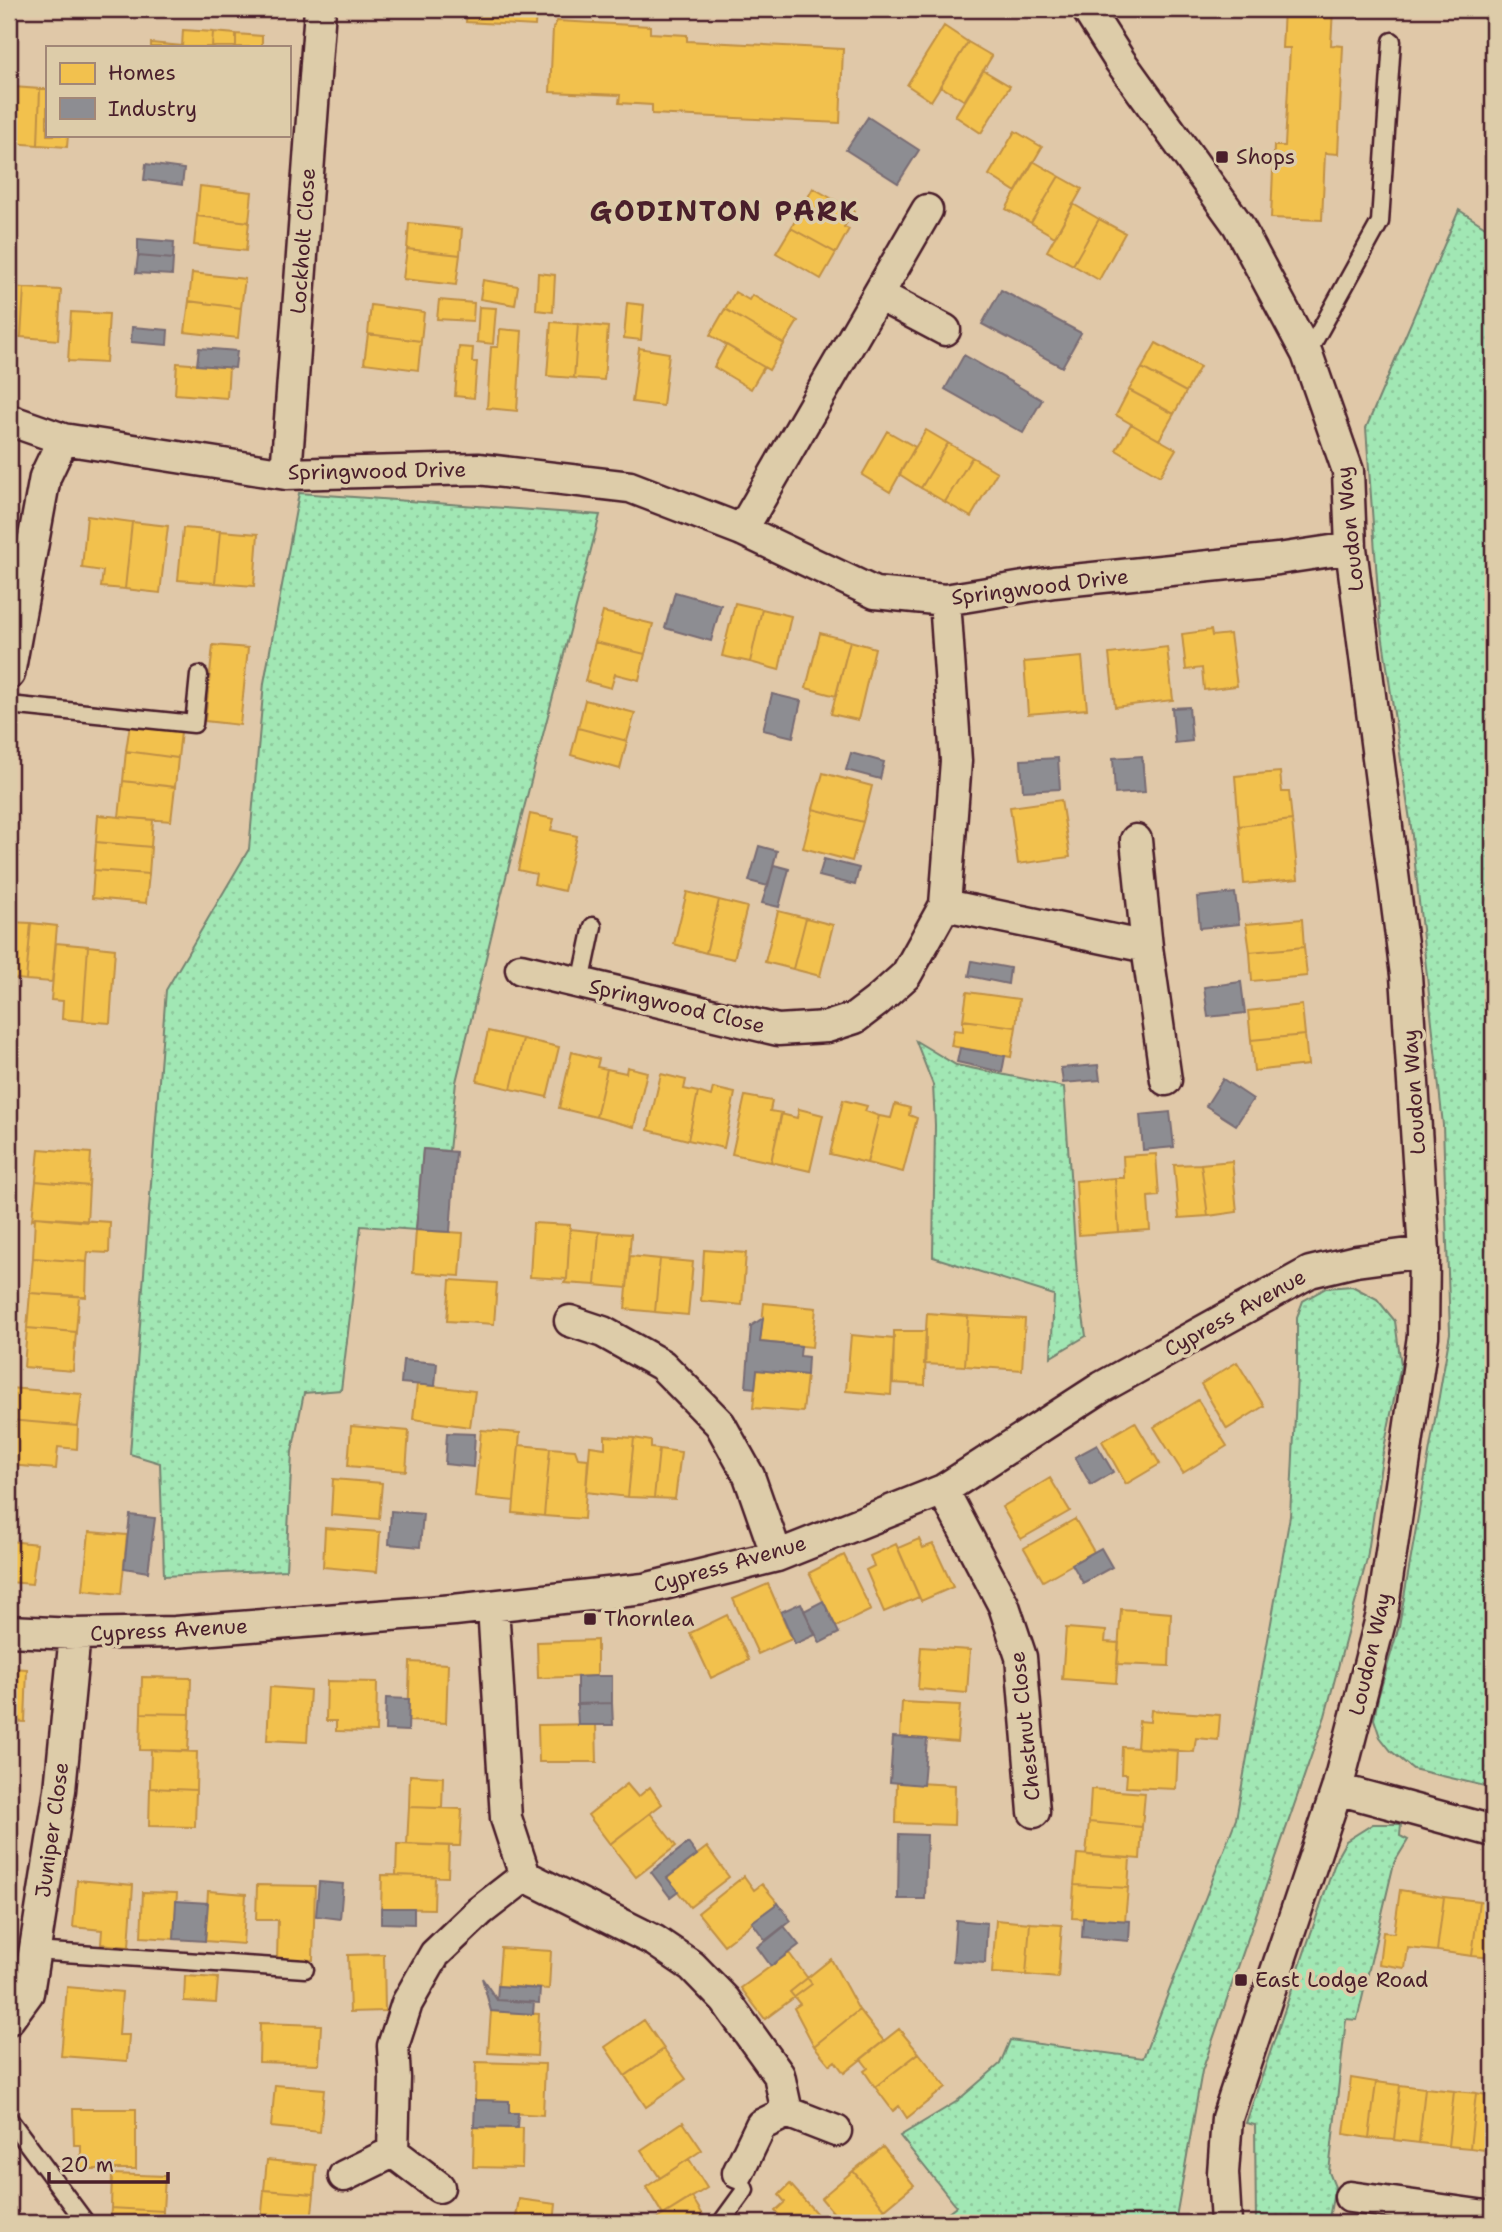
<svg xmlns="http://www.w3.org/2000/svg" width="1502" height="2232" viewBox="0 0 1502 2232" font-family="'Shantell Sans',sans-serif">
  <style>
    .grass { fill: url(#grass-dots); stroke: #768370; stroke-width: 2 }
    .homes { fill: #f2c14e; stroke: #c09044; stroke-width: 2 }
    .industry { fill: #8d8d92; stroke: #796c73; stroke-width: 2 }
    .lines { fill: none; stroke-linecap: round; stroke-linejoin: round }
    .service-casing { stroke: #4a1f2b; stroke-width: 21 }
    .minor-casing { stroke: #4a1f2b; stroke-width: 35 }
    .service { stroke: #ddcca9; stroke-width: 16 }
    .minor { stroke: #ddcca9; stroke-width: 30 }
    .poi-dot { fill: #4a1f2b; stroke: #ddcca9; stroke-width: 2.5 }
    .labels { text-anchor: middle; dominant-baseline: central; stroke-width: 7; stroke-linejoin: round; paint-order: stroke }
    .poi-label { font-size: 21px; fill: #4a1f2b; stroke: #ddcca9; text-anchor: start }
    .street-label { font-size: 21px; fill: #4a1f2b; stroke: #ddcca9 }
    .district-label { font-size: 28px; font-weight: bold; letter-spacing: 2px; fill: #4a1f2b; stroke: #ddcca9 }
  </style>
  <defs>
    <pattern id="grass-dots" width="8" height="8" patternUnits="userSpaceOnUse" patternTransform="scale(1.75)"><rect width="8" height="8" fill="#a1e7b4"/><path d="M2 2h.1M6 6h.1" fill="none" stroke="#8cc69b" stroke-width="1.8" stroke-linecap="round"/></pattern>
  </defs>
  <rect width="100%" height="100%" fill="#e0c8a8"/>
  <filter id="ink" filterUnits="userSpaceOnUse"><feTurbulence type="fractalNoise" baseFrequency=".0143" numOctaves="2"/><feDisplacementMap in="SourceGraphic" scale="14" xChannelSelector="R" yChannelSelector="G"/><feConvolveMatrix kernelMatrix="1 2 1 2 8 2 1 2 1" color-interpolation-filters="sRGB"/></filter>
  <g filter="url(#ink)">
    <!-- grass -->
    <path class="grass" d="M1459 210 1493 232V1788L1413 1769 1391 1751 1380 1737 1374 1719 1378 1698 1399 1626 1450 1333 1443 1125 1411 827 1380 620 1366 428Z
      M299 493 600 515 497 912 456 1082 449 1151 423 1149 416 1230 361 1226 341 1390 304 1393 292 1452 286 1570 164 1576 160 1463 130 1454 166 990 249 849 264 683Z
      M916 1041 956 1065 1064 1087 1077 1276 1086 1336 1051 1357 1054 1295 933 1257 935 1125 933 1085Z
      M1352 1286 1377 1299 1395 1321 1401 1365 1382 1458 1367 1559 1325 1716 1202 2071 1175 2223H934L956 2206 900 2136 956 2102 1000 2064 1010 2040 1143 2058 1236 1819 1290 1516 1297 1375V1317L1303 1301 1326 1288Z
      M1373 1824H1401L1400 1836 1408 1840 1394 1863 1357 2020 1346 2019 1329 2172 1335 2187 1328 2223H1256L1255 2125 1246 2123 1337 1857 1346 1841Z"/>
    <!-- homes -->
    <path class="homes" d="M467 9H536L535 26 466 22Z
      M1284 9H1333L1331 45 1343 46 1338 154 1325 153 1322 220 1271 218 1274 146H1285L1290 48H1282Z
      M557 21 650 26V33L687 35V41L843 49 840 123 652 114V105L619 103 620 95 550 92 553 28Z
      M944 26 968 42 931 101 907 85Z
      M183 30 213 32 212 47H182Z
      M213 32 236 34V47H212Z
      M236 34 262 36V47H236Z
      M968 42 992 56 965 101 940 86Z
      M151 43 182 46V47H151Z
      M983 70 1010 86 981 133 955 116Z
      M13 87 40 89 38 145 10 143Z
      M40 89H47V135H68L67 147 38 145Z
      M1015 131 1042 147 1016 192 989 175Z
      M1033 161 1059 176 1031 223 1006 209Z
      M1059 176 1082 189 1055 237 1031 223Z
      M200 186 252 192 249 222 197 216Z
      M813 188 854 211 844 227 849 229 836 253 791 228Z
      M1073 204 1099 219 1073 265 1047 251Z
      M197 216 249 222 246 251 194 245Z
      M1099 219 1125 233 1099 280 1073 265Z
      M409 223 462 229 460 255 407 249Z
      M791 228 836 253 821 279 776 253Z
      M407 249 460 255 456 285 403 279Z
      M192 273 245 279 241 308 189 301Z
      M538 273 555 275 553 312 536 310Z
      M483 280 518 286 515 305 480 299Z
      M9 287 24 288 21 337H9Z
      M24 288 61 290 58 340 21 337Z
      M735 292 749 300 752 295 798 321 784 344 725 309Z
      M439 300 474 303 473 321 437 319Z
      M189 301 241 308 238 338 185 332Z
      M627 303 644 305 641 340 624 338Z
      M371 305 424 312 421 341 368 334Z
      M479 307 496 308 493 344 477 342Z
      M725 309 784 344 769 370 710 335Z
      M71 312 109 314 106 363 68 361Z
      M551 322 578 324 574 378 547 376Z
      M578 324 608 327 604 380 574 378Z
      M500 329 522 331 517 411 487 408 491 347H498Z
      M368 334 421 341 418 370 364 363Z
      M1156 343 1200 367 1186 392 1142 368Z
      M726 345 764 367 751 389 714 367Z
      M459 347 473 348 472 362H477L474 398 455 396Z
      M639 348 669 353 663 406 632 402Z
      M177 363 229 367 227 398 175 394Z
      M1142 368 1186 392 1174 414 1129 390Z
      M1129 390 1174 414 1159 440 1116 415Z
      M1131 424 1176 449 1160 476 1116 450Z
      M926 430 948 443 921 488 899 474Z
      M887 431 915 447 890 492 862 475Z
      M948 443 972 457 945 502 921 488Z
      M972 457 997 472 971 517 945 502Z
      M87 516 132 522 125 589 101 587 103 571 82 568Z
      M132 522 168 526 160 593 125 589Z
      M183 528 220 531 215 583 178 580Z
      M220 531 258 534 254 586 215 583Z
      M735 603 762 609 750 662 722 656Z
      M762 609 791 616 779 670 750 662Z
      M603 612 653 624 645 654 595 642Z
      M1211 630 1212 636 1230 634 1237 686 1204 690 1202 668 1186 670 1182 634Z
      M820 633 850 641 836 696 806 688Z
      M850 641 875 648 858 720 831 714Z
      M595 642 645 654 639 680 615 674 611 688 585 681Z
      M213 645 248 648 240 725 205 721Z
      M1167 647 1173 700 1115 707 1109 654Z
      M1082 657 1087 709 1028 714 1024 662Z
      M585 700 635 713 627 741 578 728Z
      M130 724 181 732 178 758 126 751Z
      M578 728 627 741 620 769 571 755Z
      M126 751 178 758 175 787 123 781Z
      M1280 772 1282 792H1289L1292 820 1239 826 1235 776Z
      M823 773 872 786 863 822 813 809Z
      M123 781 175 787 171 821 119 817Z
      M1061 800 1070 857 1018 864 1010 807Z
      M813 809 863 822 852 861 803 848Z
      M530 814 554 819 551 830 577 836 564 891 534 884 536 874 518 870Z
      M98 815 153 820 151 847 96 842Z
      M1292 820 1298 879 1244 884 1239 826Z
      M96 842 151 847 149 874 94 870Z
      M94 870 149 874 146 903 92 898Z
      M687 892 719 900 706 953 674 944Z
      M719 900 747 907 734 959 706 953Z
      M778 911 806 918 793 969 765 962Z
      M806 918 833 925 820 976 793 969Z
      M1302 919 1304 947 1250 952 1246 924Z
      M9 922 31 923 26 980 9 978Z
      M31 923 57 926 52 982 26 980Z
      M56 943 88 946 83 1021 62 1019 63 1001 51 1000Z
      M88 946 115 949 110 1023 83 1021Z
      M1304 947 1307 976 1252 981 1250 952Z
      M967 992 1019 999 1016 1027 963 1020Z
      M1302 1005 1305 1035 1251 1040 1248 1011Z
      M963 1020 1016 1027 1011 1057 951 1046 954 1030 963 1031Z
      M488 1031 523 1039 511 1089 477 1081Z
      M1305 1035 1308 1065 1254 1071 1251 1040Z
      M523 1039 559 1047 547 1097 511 1089Z
      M572 1052 599 1059 597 1067 607 1069 596 1117 559 1108Z
      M627 1067 647 1072 634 1127 596 1117 607 1069 626 1073Z
      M661 1074 686 1080 684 1089 698 1092 688 1140 648 1130Z
      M713 1088 735 1093 724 1148 688 1140 698 1092 711 1096Z
      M745 1096 772 1101 770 1111 782 1113 771 1162 732 1154Z
      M843 1100 867 1106 865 1111 879 1116 867 1163 830 1154Z
      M895 1104 910 1108 909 1115 917 1118 903 1172 867 1163 879 1116 891 1118Z
      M799 1109 823 1115 810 1171 771 1162 781 1114 797 1118Z
      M39 1149 91 1153 89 1186 36 1181Z
      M1156 1154 1159 1196 1148 1197 1150 1230 1119 1232 1115 1178H1124L1123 1156Z
      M1232 1161 1237 1212 1208 1216 1201 1164Z
      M1201 1164 1208 1216 1179 1218 1174 1165Z
      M1115 1178 1119 1232 1079 1235 1076 1181Z
      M36 1181 89 1186 87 1222 35 1217 32 1220Z
      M35 1217 110 1222 109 1253 88 1252 87 1262 33 1258Z
      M533 1223 570 1225 567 1279 530 1277Z
      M570 1229 599 1232 595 1285 564 1283 567 1279Z
      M416 1230 463 1233 460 1276 413 1273Z
      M599 1232 631 1234 627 1288 595 1285Z
      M704 1250 746 1253 742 1305 701 1301Z
      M630 1256 660 1259 655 1312 625 1309Z
      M33 1258 87 1262 86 1297 30 1293Z
      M660 1259 693 1262 688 1315 655 1312Z
      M450 1280 497 1283 494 1324 447 1321Z
      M30 1293 79 1296 76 1332 27 1328Z
      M764 1303 816 1308 812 1347 760 1342Z
      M927 1313 968 1316 965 1366 924 1364Z
      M968 1316 1025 1319 1022 1370 965 1366Z
      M27 1328 76 1332 73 1371 24 1367Z
      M894 1331H926L925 1385 893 1383Z
      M851 1335 894 1339 891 1395 846 1391Z
      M1237 1362 1264 1406 1227 1429 1201 1384Z
      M757 1370 807 1375 803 1412 753 1408Z
      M417 1384 475 1391 470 1427 413 1419Z
      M9 1388 82 1394 78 1426 9 1420Z
      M1198 1400 1227 1446 1183 1473 1154 1427Z
      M9 1420 78 1426 77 1449 58 1447 56 1469 9 1465Z
      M1135 1422 1160 1464 1126 1484 1102 1441Z
      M351 1426 409 1431 406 1471 348 1466Z
      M481 1430 520 1433 514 1501 475 1497Z
      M605 1436 634 1438 628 1497 586 1492 590 1446 605 1448Z
      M634 1438 651 1441V1448L659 1449 654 1498 628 1497Z
      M519 1445 550 1448 544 1516 513 1513Z
      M550 1448 575 1450 578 1458 588 1459 584 1519 544 1516Z
      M659 1449 681 1452 675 1499 654 1498Z
      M1050 1478 1070 1511 1021 1539 1002 1507Z
      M333 1479 382 1483 379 1519 331 1515Z
      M1075 1519 1094 1552 1043 1581 1024 1548Z
      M325 1528 380 1532 377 1572 323 1567Z
      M89 1532 127 1535 121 1594 83 1590Z
      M919 1539 923 1548 933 1544 953 1587 921 1601 898 1548Z
      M9 1541 37 1544 32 1584 9 1582Z
      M896 1544 919 1597 884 1612 866 1570 874 1566 870 1556Z
      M844 1555 871 1610 836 1627 809 1573Z
      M768 1584 792 1639 758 1654 733 1599Z
      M1121 1609 1171 1613 1169 1666 1117 1664Z
      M727 1615 749 1660 711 1678 690 1633Z
      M1066 1628 1106 1631 1105 1642 1119 1643 1116 1683 1062 1679Z
      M597 1640V1676L538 1678 537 1642Z
      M921 1647 970 1650 967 1693 918 1689Z
      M410 1662 448 1664 446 1723 408 1721Z
      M9 1668 27 1669 25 1722 9 1721Z
      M142 1677 191 1678 190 1714 141 1713Z
      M327 1681 377 1682 376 1732 336 1731V1721H326Z
      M270 1687 310 1690 307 1742 267 1740Z
      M902 1702 960 1705 957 1742 900 1737Z
      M1151 1710 1220 1715 1218 1740 1196 1738 1194 1752 1137 1748 1139 1721 1150 1722Z
      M141 1713 190 1714 188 1751 140 1750Z
      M596 1724 597 1762H539L538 1725Z
      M1122 1747 1178 1750 1176 1789 1126 1787 1127 1774H1121Z
      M151 1750 197 1752 196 1790 150 1788Z
      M410 1775 443 1777 442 1808 409 1807Z
      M897 1782 955 1785 954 1825 896 1823Z
      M627 1784 638 1797 650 1787 662 1804 610 1844 588 1815Z
      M150 1788 196 1790 195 1827 149 1826Z
      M1091 1789 1145 1793 1142 1827 1089 1822Z
      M409 1807 462 1809 460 1846 407 1844Z
      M650 1813 676 1846 636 1877 610 1844Z
      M1089 1822 1142 1827 1140 1859 1086 1855Z
      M397 1844 449 1846 448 1877 396 1875Z
      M707 1847 729 1877 690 1907 667 1878Z
      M1077 1854 1130 1858 1128 1888 1074 1885Z
      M382 1875 435 1876 434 1909 381 1908Z
      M744 1876 754 1890 762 1884 778 1903 724 1945 698 1913Z
      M77 1880 133 1885 129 1947 101 1944 102 1930 73 1927Z
      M257 1885 315 1886 313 1960 277 1959 278 1920H256Z
      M1074 1885 1128 1888 1125 1921 1072 1918Z
      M1400 1890 1444 1897 1437 1951 1408 1948 1405 1968 1379 1964 1383 1932 1394 1933Z
      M208 1891 246 1894 243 1944 205 1941Z
      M143 1892 177 1893 174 1939 141 1937Z
      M1444 1897 1479 1901 1472 1956 1437 1951Z
      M1479 1901 1493 1903V1958L1472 1956Z
      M996 1920 1030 1923 1026 1975 992 1973Z
      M1030 1923 1062 1925 1058 1978 1026 1975Z
      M501 1948 551 1951 549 1989 498 1986Z
      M789 1953 812 1984 765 2019 741 1988Z
      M384 1954 385 2011 350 2012 348 1955Z
      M831 1959 859 2010 814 2046 794 2008 800 2004 790 1992Z
      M185 1976 218 1978 216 2003 184 2001Z
      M67 1987 122 1992 119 2035H129L127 2061 61 2056Z
      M859 2010 884 2041 844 2073 835 2061 830 2065 814 2046Z
      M491 2011 539 2014 537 2056 488 2053Z
      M644 2020 664 2049 625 2076 605 2047Z
      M260 2023 321 2025 319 2064 259 2062Z
      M899 2029 919 2053 875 2087 864 2071 868 2068 861 2059Z
      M664 2049 686 2079 646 2107 625 2076Z
      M919 2053 946 2087 907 2118 899 2106 893 2111 875 2087Z
      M476 2062 545 2064 543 2115 509 2113V2101L475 2100Z
      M1351 2078 1376 2082 1369 2138 1344 2134Z
      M1376 2082 1400 2085 1394 2140 1369 2138Z
      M275 2085 324 2089 320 2132 271 2127Z
      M1400 2085 1425 2088 1419 2143 1394 2140Z
      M1425 2088 1454 2091 1448 2146 1419 2143Z
      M1454 2091 1476 2093 1470 2148 1448 2146Z
      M1476 2093 1493 2096 1492 2151 1470 2148Z
      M73 2109H136V2169H81V2145H74Z
      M683 2122 702 2150 660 2178 641 2150Z
      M474 2127 523 2128 522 2168 473 2167Z
      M883 2147 914 2185 885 2209 853 2171Z
      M689 2159 707 2188 663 2215 646 2187Z
      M267 2160 316 2165 314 2194 264 2190Z
      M853 2171 885 2209 868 2223H842L821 2198Z
      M112 2174 165 2176 163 2211 111 2208Z
      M790 2184 825 2223H786L775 2211 785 2202 779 2195Z
      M264 2190 314 2194 311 2223H261Z
      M692 2197 708 2223H650L663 2215Z
      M519 2199 556 2204 554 2223H515Z
      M111 2208 163 2211V2223H110Z"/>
    <!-- industry -->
    <path class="industry" d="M868 117 919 150 898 183 846 150Z
      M146 164 184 169 182 185 144 180Z
      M138 239 174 242 173 259 138 256Z
      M138 256 173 259 172 275 136 273Z
      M1001 290 1081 333 1062 367 982 324Z
      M132 327 168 330 167 345 131 342Z
      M199 348 237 351 235 368 197 365Z
      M964 355 1042 400 1023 433 945 389Z
      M675 592 721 605 711 641 665 628Z
      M772 694 801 701 793 737 763 730Z
      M1189 707 1192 741 1175 743 1172 708Z
      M851 753 884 762 880 779 846 770Z
      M1142 756 1145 792 1115 794 1113 758Z
      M1058 758 1060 789 1023 791 1021 760Z
      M759 846 777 851 768 886 749 881Z
      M824 859 859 868 855 885 819 876Z
      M774 865 789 869 779 907 762 903Z
      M1235 893 1239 924 1200 928 1197 897Z
      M972 961 1010 968 1008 984 969 976Z
      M1241 982 1245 1013 1208 1017 1204 987Z
      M960 1048 1005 1056 1002 1072 957 1062Z
      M1098 1065 1100 1080 1063 1083 1061 1068Z
      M1223 1079 1253 1099 1236 1125 1206 1106Z
      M1170 1112 1174 1147 1143 1150 1140 1115Z
      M423 1149 456 1152 450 1232 416 1230Z
      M763 1318 760 1342 801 1346 800 1356 808 1357 807 1375 757 1370 755 1388 746 1387 751 1326Z
      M403 1360 437 1363 435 1386 401 1383Z
      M447 1433 475 1434 473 1467 445 1464Z
      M1097 1445 1113 1472 1091 1485 1075 1457Z
      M391 1511 423 1514 420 1547 389 1544Z
      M130 1515 155 1518 148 1572 124 1568Z
      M1101 1548 1112 1567 1083 1583 1072 1564Z
      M823 1601 839 1633 820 1643 804 1611Z
      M801 1603 815 1635 795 1644 781 1612Z
      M597 1676H612V1703L577 1704V1677Z
      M386 1698 409 1699 408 1731 385 1730Z
      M612 1703 613 1725H578L577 1704Z
      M893 1737 927 1739 923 1785 890 1782Z
      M899 1834 927 1835 925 1899H898Z
      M688 1843 697 1855 667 1878 678 1891 670 1897 651 1872Z
      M319 1882 343 1884 340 1919 316 1916Z
      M176 1901 208 1903 205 1941 174 1939Z
      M778 1903 791 1921 766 1941 752 1922Z
      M381 1908H414V1924L381 1923Z
      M1083 1918 1130 1921 1129 1941 1082 1937Z
      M956 1920 987 1923 985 1963 953 1961Z
      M784 1926 799 1945 771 1966 757 1947Z
      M482 1978 497 2000 534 2002 533 2014 491 2011Z
      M498 1986 540 1989 539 2003 497 2000Z
      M475 2100 509 2101V2113H518L517 2128 474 2127Z"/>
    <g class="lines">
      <!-- service casing -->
      <g class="service-casing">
        <path id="service" d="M1307 354 1380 222 1392 41
          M9 705 194 724 199 675
          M581 983 593 926
          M34 1951 305 1969
          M9 2119 86 2223
          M721 2223 745 2190 738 2173"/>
      </g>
      <!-- minor casing -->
      <g class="minor-casing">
        <path id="minor" d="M1087 9 1120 61 1238 225 1307 354 1348 471 1351 548 1406 975 1424 1252 1423 1336 1382 1614 1337 1789 1227 2118 1223 2173 1226 2223
          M879 295 945 330
          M9 420 63 439 286 474 478 469 630 487 742 530 875 593 945 600 1054 582 1278 559 1351 548
          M286 474 320 9
          M742 530 927 210
          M9 674 45 477 63 439
          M1136 840 1147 947 1166 1080
          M945 905 1147 947
          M521 969 778 1030 827 1027 855 1018 876 1002 906 975 945 905 956 761 945 600
          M570 1321 603 1332 662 1365 720 1424 749 1476 777 1556
          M943 1490 1004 1606 1021 1657 1034 1812
          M493 1606 506 1818 525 1876 655 1941 692 1966 725 2000 779 2075 787 2112 836 2131
          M9 1631 75 1634 175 1632 454 1610 644 1589 777 1556 943 1490 1102 1387 1310 1272 1356 1261 1424 1252
          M1337 1789 1493 1831
          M9 2019 28 1993 60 1790 75 1634
          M393 2152 395 2078 393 2046 407 2003 435 1954 480 1911 525 1876
          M738 2173 761 2125 787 2112
          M344 2176 393 2152 439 2187
          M1350 2197 1493 2217"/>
      </g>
      <!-- service -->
      <use href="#service" class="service"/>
      <!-- minor -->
      <use href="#minor" class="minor"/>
    </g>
  </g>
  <!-- markers -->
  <g class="poi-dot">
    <rect x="1215" y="150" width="14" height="14" rx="3.5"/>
    <rect x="583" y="1612" width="14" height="14" rx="3.5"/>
    <rect x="1234" y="1973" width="14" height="14" rx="3.5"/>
  </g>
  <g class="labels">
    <!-- poi labels -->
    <g class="poi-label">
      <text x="1236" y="157">Shops</text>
      <text x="604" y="1619">Thornlea</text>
      <text x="1255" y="1980">East Lodge Road</text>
    </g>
    <!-- street labels -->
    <g class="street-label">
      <text transform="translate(303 241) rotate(-86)">Lockholt Close</text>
      <text transform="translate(377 471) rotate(-1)">Springwood Drive</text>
      <text transform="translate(1350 529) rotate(-96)">Loudon Way</text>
      <text transform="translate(1040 587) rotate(-7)">Springwood Drive</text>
      <text transform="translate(677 1006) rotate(13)">Springwood Close</text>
      <text transform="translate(1414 1092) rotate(-94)">Loudon Way</text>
      <text transform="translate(1235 1313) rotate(-29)">Cypress Avenue</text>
      <text transform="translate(730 1564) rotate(-16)">Cypress Avenue</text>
      <text transform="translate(169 1630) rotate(-3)">Cypress Avenue</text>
      <text transform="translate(1370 1654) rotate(-77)">Loudon Way</text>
      <text transform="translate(1025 1726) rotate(-96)">Chestnut Close</text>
      <text transform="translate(52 1830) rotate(-82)">Juniper Close</text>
    </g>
    <!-- district labels -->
    <g class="district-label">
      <text x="725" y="211">GODINTON PARK</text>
    </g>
  </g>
  <!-- margin -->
  <rect width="1502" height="2232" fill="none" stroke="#ddcca9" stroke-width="35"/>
  <rect x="18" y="18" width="1467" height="2197" fill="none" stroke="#4a1f2b" stroke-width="2.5" filter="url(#ink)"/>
  <!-- legend -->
  <rect x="46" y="46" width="245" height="91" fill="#ddcca9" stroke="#a28777" stroke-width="2"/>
  <rect x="60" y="63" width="35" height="21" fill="#f2c14e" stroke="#a28777" stroke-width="2"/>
  <text x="108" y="80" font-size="21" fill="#4a1f2b">Homes</text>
  <rect x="60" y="98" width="35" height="21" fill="#8d8d92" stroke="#a28777" stroke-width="2"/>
  <text x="108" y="116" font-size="21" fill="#4a1f2b">Industry</text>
  <!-- scale -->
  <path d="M49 2172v10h119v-10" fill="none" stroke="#4a1f2b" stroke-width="3.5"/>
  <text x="60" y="2172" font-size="21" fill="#4a1f2b" stroke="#ddcca9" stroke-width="5" paint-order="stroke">20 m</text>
</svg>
